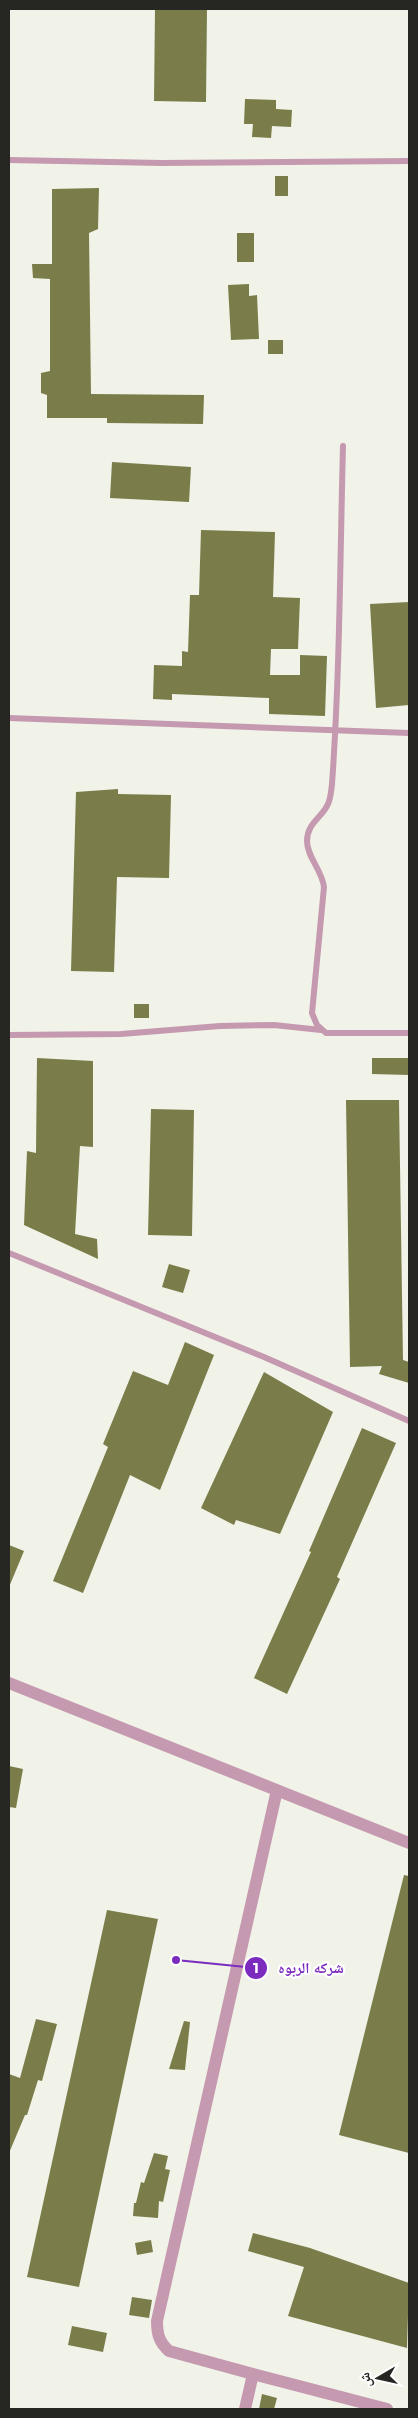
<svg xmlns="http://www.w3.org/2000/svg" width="418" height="2418" viewBox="0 0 418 2418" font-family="Montserrat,'Noto Naskh Arabic',sans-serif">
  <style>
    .building { fill: #7a7d49 }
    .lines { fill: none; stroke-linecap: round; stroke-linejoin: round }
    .lane { stroke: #c599b0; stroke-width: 6 }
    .street { stroke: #c599b0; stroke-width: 12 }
    .leader { fill: none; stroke: #7b2cbf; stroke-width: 2 }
    .callout-dot { fill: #7b2cbf; stroke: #fff; stroke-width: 2 }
    .mark-label { font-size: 15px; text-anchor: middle; font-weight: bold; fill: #fff }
    .callout-label { font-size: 15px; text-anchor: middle; font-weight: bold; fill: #7b2cbf; stroke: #fff; stroke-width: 4.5; stroke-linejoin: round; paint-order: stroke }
  </style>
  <rect width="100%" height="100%" fill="#f1f2e8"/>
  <!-- building -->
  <path class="building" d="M155 9H207L206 102 154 101Z
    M245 99 276 100V109L292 110 291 127 272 126 271 138 252 137 253 124H244Z
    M275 176H288V196H275Z
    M99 188 98 229 89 233 91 394 204 395 203 424 107 423V418H47V395L41 393V373L50 371V279L33 278 32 264H52V189Z
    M237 233H254V262H237Z
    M249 284V296L257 295 259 339 231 340 228 285Z
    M268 340H283V354H268Z
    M112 462 191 467 189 502 110 498Z
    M201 530 275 532 273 597 300 598 298 649H271L270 675H300V655L327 656 325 716 269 714V698L172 694V700L153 699 154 665 182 666V651L188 652 190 595H199Z
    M409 602V705L376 708 370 604Z
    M118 789V794L171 795 169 878 117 877 114 972 71 971 76 792Z
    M134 1004H149V1018H134Z
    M37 1058 93 1061V1147L80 1146 75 1234 97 1239 98 1259 24 1225 27 1151 36 1153Z
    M372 1058H409V1075L372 1074Z
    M346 1100H399L403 1360 409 1362V1383L379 1374 382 1366 350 1367Z
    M151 1109 194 1110 192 1236 148 1235Z
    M169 1264 190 1270 183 1293 162 1287Z
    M185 1342 214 1355 160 1490 130 1475 83 1593 53 1581 108 1447 103 1444 133 1371 168 1385Z
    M264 1372 333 1412 280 1534 236 1520 234 1525 201 1508Z
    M362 1428 396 1443 337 1577 340 1579 287 1694 254 1678 311 1552 309 1551Z
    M9 1545 24 1551 9 1587Z
    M9 1766 23 1769 16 1808 9 1807Z
    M404 1875 409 1876V2153L339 2135Z
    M107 1910 158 1919 79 2287 27 2277Z
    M36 2019 57 2024 42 2081 38 2080 27 2115H25L9 2153V2074L20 2078Z
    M184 2021 190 2022 185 2070 169 2069Z
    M154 2153 168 2156 165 2169 170 2170 163 2202 159 2201 158 2218 133 2216 134 2203H136L141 2182 144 2183Z
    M253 2233 310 2248 409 2283 407 2348 288 2316 304 2267 248 2251Z
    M151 2240 153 2252 137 2255 135 2243Z
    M132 2297 152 2300 149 2318 129 2315Z
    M72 2326 107 2333 103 2352 68 2345Z
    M262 2394 277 2398 274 2409H259Z"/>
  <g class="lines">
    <!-- lane -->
    <path class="lane" d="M9 160 161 163 409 161
      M343 446C340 558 340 671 332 784 331 791 331 799 327 806 320 819 307 824 307 841 307 857 322 870 324 887L312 1013 317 1025 326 1033H409
      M9 718 409 733
      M9 1035 121 1034 220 1026 274 1025 321 1030
      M9 1253 264 1357 409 1421"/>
    <!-- street -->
    <path class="street" d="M9 1683 409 1843
      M253 2374 169 2351C159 2342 157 2334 157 2321L277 1790
      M245 2409 253 2374 387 2409"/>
  </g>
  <!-- callouts -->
  <path class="leader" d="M176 1960L256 1968"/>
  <g class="callout-dot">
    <circle cx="176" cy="1960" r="5"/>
    <circle cx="256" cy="1968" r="12"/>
  </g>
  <g class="mark-label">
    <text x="256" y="1973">1</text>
  </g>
  <g class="callout-label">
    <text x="311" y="1973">شركه الربوه</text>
  </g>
  <!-- border -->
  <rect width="418" height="2418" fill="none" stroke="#262723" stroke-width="20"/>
  <!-- north arrow -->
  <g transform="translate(378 2378) rotate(261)" stroke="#ffffff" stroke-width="4" paint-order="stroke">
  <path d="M0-4L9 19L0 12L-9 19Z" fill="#262723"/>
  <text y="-8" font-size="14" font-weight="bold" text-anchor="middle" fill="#262723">ش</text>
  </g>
</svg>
